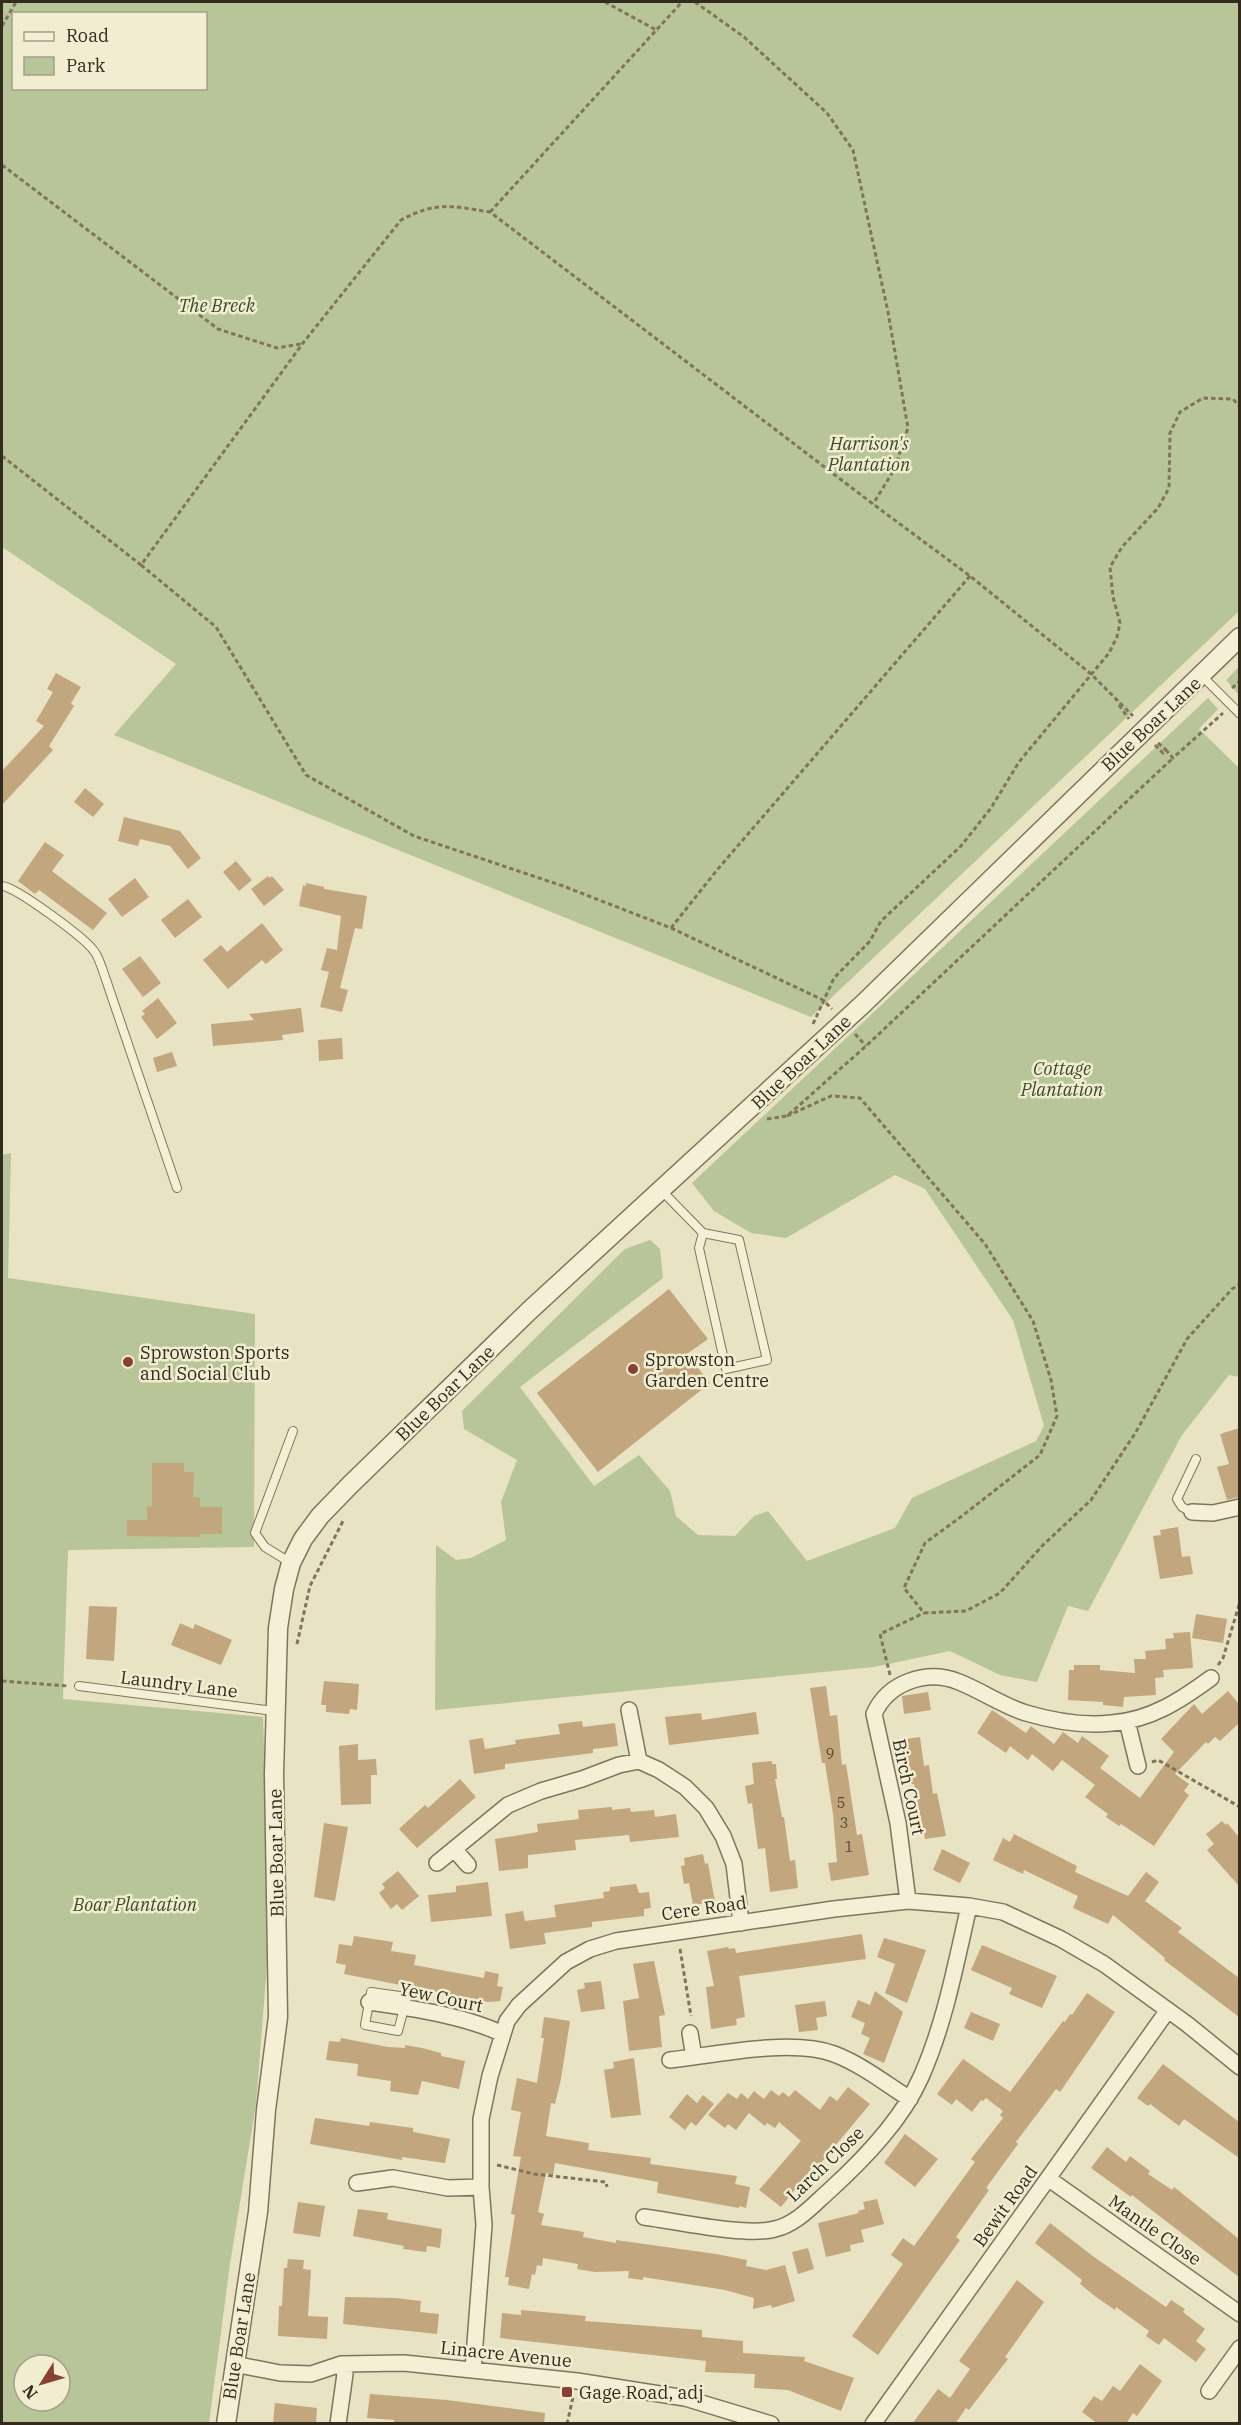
<svg xmlns="http://www.w3.org/2000/svg" width="1241" height="2425" viewBox="0 0 1241 2425" font-family="'IBM Plex Serif',serif">
  <style>
    .green { fill: #b8c598; fill-rule: evenodd }
    .building { fill: #c2a67d }
    .lines { fill: none; stroke-linecap: round; stroke-linejoin: round }
    .service-casing { stroke: #80755c; stroke-width: 10 }
    .minor-casing { stroke: #80755c; stroke-width: 18 }
    .tertiary-casing { stroke: #80755c; stroke-width: 21 }
    .path { stroke: #80755c; stroke-width: 3; stroke-dasharray: 4.5 3; stroke-linecap: butt }
    .service { stroke: #f4f0d5; stroke-width: 8 }
    .minor { stroke: #f4f0d5; stroke-width: 15 }
    .tertiary { stroke: #f4f0d5; stroke-width: 18 }
    .poi-dot { fill: #884133; stroke: #f0edd1; stroke-width: 2 }
    .labels { text-anchor: middle; dominant-baseline: central; stroke-width: 5; stroke-linejoin: round; paint-order: stroke }
    .number-label { font-size: 15px; fill: #564a36 }
    .park-label { font-size: 18px; font-style: italic; fill: #3c4c27; stroke: #f0edd1 }
    .street-label { font-size: 18px; fill: #322b1e; stroke: #f0edd1 }
    .poi-label { font-size: 18px; fill: #322b1e; stroke: #f0edd1; text-anchor: start }
  </style>
  <rect width="100%" height="100%" fill="#e8e3c3"/>
  <!-- green -->
  <path class="green" d="M2 2H1239V611L811 1017 114 735 176 664 2 547ZM14 14H206V88H14Z
    M1239 667V695L1226 680Z
    M1208 698 1218 709 1199 729 1240 769 1239 1377 1229 1375 1182 1435 1088 1611 1068 1606 1037 1682 1000 1675 950 1651 874 1667 435 1710 436 1545 456 1560 471 1558 506 1540 501 1502 517 1460 464 1429 462 1411 625 1249 650 1240 660 1249 663 1278 520 1387 594 1486 639 1455 670 1491 676 1516 698 1535 735 1536 754 1516 768 1511 807 1561 895 1528 912 1498 1036 1441 1044 1426 1013 1320 925 1189 895 1175 786 1238 751 1233 714 1211 692 1183Z
    M11 1153 8 1278 255 1314 254 1547 68 1550 63 1699 263 1717 270 1927 256 2104 230 2264 209 2423 2 2424V1155ZM24 2365H60V2401H24Z"/>
  <!-- building -->
  <path class="building" d="M56 673 81 687 71 703 74 706 49 746 53 750 2 805V771L44 726 36 721 53 692 47 689Z
    M85 788 104 804 93 817 74 802Z
    M124 817 180 831 201 858 188 869 170 846 140 839 138 846 118 841Z
    M45 842 64 855 52 871 107 913 93 930 39 890 35 894 18 881Z
    M236 861 252 880 239 891 223 872Z
    M268 876 270 878 272 876 284 890 264 906 251 889Z
    M135 878 149 897 122 917 108 899Z
    M306 883 324 887V889L367 896 362 929 355 928 340 988 348 990 342 1012 320 1007 329 972 321 970 327 948 337 950 341 916 299 906 303 885 306 886Z
    M188 899 202 917 175 938 161 920Z
    M262 923 283 950 266 964 262 960 228 989 203 960 221 945 227 952Z
    M140 956 161 983 143 997 122 969Z
    M158 998 177 1023 157 1039 141 1017 145 1014 142 1011Z
    M301 1008 304 1032 282 1035 283 1040 213 1046 211 1024 254 1020 249 1014Z
    M342 1038 343 1059 319 1061 318 1040Z
    M172 1052 177 1066 157 1072 153 1058Z
    M669 1289 708 1339 687 1354 710 1383 598 1472 537 1393Z
    M1239 1428V1497L1227 1500 1217 1467 1229 1464 1220 1434Z
    M152 1463H184V1472H194L193 1497 200 1498V1507H222V1534H200V1537L127 1536V1520H147V1507L152 1506Z
    M1178 1527 1182 1557 1190 1556 1193 1574 1160 1579 1153 1536 1161 1535 1160 1530Z
    M89 1606 117 1607 114 1661 86 1659Z
    M1196 1614 1227 1619 1223 1643 1192 1638Z
    M180 1623 193 1629 195 1624 232 1640 221 1665 171 1645Z
    M1190 1632 1193 1668 1163 1670 1164 1677 1155 1678 1156 1695 1124 1697 1123 1707 1103 1705V1702L1068 1700 1069 1670H1074V1665H1100V1670L1135 1673 1134 1659H1146L1145 1651 1166 1649 1165 1639 1174 1638 1173 1633Z
    M324 1681 359 1684 357 1710 350 1709 349 1714 326 1712V1705H321Z
    M826 1686 830 1716 837 1715 842 1765 846 1764 857 1835 862 1834 869 1875 831 1881 828 1863 837 1862 833 1814 825 1763H822L810 1688Z
    M1228 1691 1239 1704V1723L1220 1741 1215 1737 1208 1744 1206 1742 1175 1774 1189 1784 1184 1791 1189 1795 1154 1846 1121 1824 1119 1826 1106 1817 1108 1814 1085 1797 1095 1785 1062 1760 1053 1771 1032 1754 1028 1760 1010 1746 1006 1753 977 1733 992 1710 1026 1733 1031 1726 1054 1744 1063 1732 1078 1743 1082 1736 1109 1756 1100 1768 1140 1798 1174 1752 1161 1739 1194 1704 1202 1714Z
    M928 1692 931 1710 904 1714 902 1696Z
    M756 1712 759 1734 669 1745 665 1717 701 1713 702 1720Z
    M582 1721 583 1727 615 1723 618 1746 593 1749V1753L505 1764V1769L474 1774 469 1740 483 1738 485 1749 516 1744 515 1740 560 1734 558 1724Z
    M920 1737 924 1766 929 1765 933 1794 937 1793 946 1836 925 1839 914 1784H910L906 1756 901 1757 899 1740Z
    M358 1744V1760L376 1759 377 1775H371V1804L341 1805 339 1746Z
    M772 1761V1764H776L777 1779H775L782 1817H784L790 1861 795 1860 798 1888 770 1892 765 1848 758 1849 752 1803 748 1804 745 1786 754 1784 752 1763Z
    M460 1779 476 1797 417 1848 399 1829 425 1805 428 1808Z
    M612 1807V1810L630 1808 631 1812 654 1810 655 1817 676 1814 679 1837 630 1842 629 1835 575 1840 576 1850 528 1855V1868L499 1871 495 1839 538 1832 537 1824 579 1819 578 1810Z
    M1222 1821 1226 1825 1227 1823 1239 1837V1886L1207 1850 1214 1844 1206 1834Z
    M324 1823 348 1827 335 1901 314 1897Z
    M1014 1834 1077 1866 1075 1872 1128 1896 1146 1872 1159 1882 1145 1901 1182 1928 1178 1932 1239 1978V2017L1164 1960 1165 1958 1113 1915 1108 1924 1073 1908 1078 1896 1024 1870 1023 1874 993 1860 1003 1838 1010 1842Z
    M942 1849 970 1863 960 1883 933 1870Z
    M703 1854 705 1864 708 1863 715 1902 693 1905 689 1883 684 1884 681 1866 685 1865 684 1858Z
    M398 1871 419 1896 402 1910 397 1904 391 1909 379 1893 385 1888 382 1884Z
    M488 1882 492 1916 431 1922 428 1895 456 1892V1886Z
    M636 1884 639 1893 649 1892 651 1908 644 1909V1916L592 1922V1927L544 1933 546 1944 510 1949 505 1914 523 1911 525 1921 556 1917 554 1905 604 1898 603 1892 610 1891V1887Z
    M862 1934 866 1959 739 1976 745 2017 736 2019 737 2025 711 2029 706 1987 714 1986 707 1951 728 1947 729 1949 735 1948 736 1953Z
    M354 1936 393 1942 391 1951 416 1955 414 1965 484 1978 485 1971 499 1974 497 1986 503 1987 500 2001 488 2002 344 1974 346 1965 336 1963 339 1944 352 1946Z
    M884 1938 926 1950 907 2003 885 1993 895 1964 877 1957Z
    M982 1945 1057 1976 1042 2008 1009 1994 1012 1988 971 1970Z
    M654 1961 665 2015 659 2016 662 2047 629 2051 623 2001 639 1998 633 1964Z
    M601 1981 605 2009 581 2012 577 1990 585 1988 584 1983Z
    M875 1991 903 2012 884 2063 863 2054 870 2038 861 2034 865 2023 851 2017 858 2000 870 2005Z
    M1087 1993 1115 2012 1060 2092 1056 2089 1016 2142 1018 2144 986 2188 989 2190 956 2237 960 2240 878 2355 852 2336 903 2264 891 2255 903 2238 914 2246 975 2162 971 2159 1003 2118 1000 2115 1003 2111 986 2098 983 2101 981 2100 972 2112 956 2099 952 2105 937 2094 963 2059 1010 2092 1063 2021 1065 2022 1070 2014 1072 2015Z
    M825 2001 827 2016 816 2018 818 2030 799 2032 795 2005Z
    M971 2012 1000 2024 993 2041 964 2028Z
    M544 2017 570 2021 561 2079 555 2104 551 2103 546 2136 589 2143 588 2150 651 2158 650 2164 737 2176 735 2184 750 2187 746 2208 739 2206V2208L657 2193 658 2182 555 2163 553 2175 546 2173 538 2212 544 2214 541 2225 584 2232 583 2237 616 2243V2240L716 2254 747 2260 746 2266 766 2270 785 2265 795 2301 772 2308 771 2305 753 2309 754 2298 725 2290 643 2277V2280L628 2278 629 2271 595 2272 577 2269 578 2264 543 2258 542 2266 537 2265 535 2275 532 2274 529 2289 508 2285 509 2277H505L515 2215 511 2214 521 2157 513 2156 521 2112 511 2110 517 2078 537 2083 544 2038H541Z
    M341 2038 388 2047 405 2048V2045L422 2048 441 2053V2056L465 2061 459 2089 422 2081 418 2095 390 2091 391 2081 357 2076 358 2064 326 2060 329 2041 340 2042Z
    M634 2058 641 2115 611 2118 604 2070 614 2068 613 2062Z
    M1163 2064 1239 2122V2158L1184 2119 1179 2126 1150 2104 1148 2106 1137 2098Z
    M848 2087 870 2104 815 2170 812 2168 781 2207 759 2190 801 2141 779 2122 775 2128 767 2123 765 2126 749 2113 736 2130 728 2124 725 2128 708 2115 728 2093 737 2099 741 2093 748 2099 754 2091 764 2099 771 2090 779 2096 783 2092 789 2097 795 2090 820 2110 830 2096 837 2101Z
    M687 2094 697 2103 703 2095 714 2104 696 2126 691 2122 685 2130 669 2117Z
    M315 2118 369 2126 370 2122 413 2128V2132L450 2139 445 2163 402 2157V2160L310 2144Z
    M905 2134 938 2159 915 2187 884 2163Z
    M1107 2147 1126 2162 1130 2156 1150 2171 1148 2174 1172 2190 1174 2187 1239 2239V2277L1132 2195 1131 2197 1091 2168Z
    M877 2199 884 2224 861 2230 864 2242 850 2245 851 2251 826 2257 818 2223 859 2213 858 2211 865 2209 863 2202Z
    M298 2202 325 2206 320 2237 293 2233Z
    M358 2209 388 2213 387 2219 390 2220 442 2229 440 2248 427 2246 426 2252 403 2249 404 2246 353 2236Z
    M1050 2223 1094 2257 1166 2307 1171 2300 1185 2309 1183 2312 1205 2329 1196 2341 1206 2349 1196 2362 1164 2338 1159 2345 1146 2336 1149 2331 1116 2307 1115 2310 1096 2297 1080 2284 1082 2280 1035 2243Z
    M808 2248 814 2269 798 2274 792 2252Z
    M288 2259 304 2260 303 2269 311 2270 308 2316 328 2317 327 2339 278 2336 279 2306H282L284 2268H287Z
    M1017 2280 1044 2302 1005 2357 1008 2359 969 2410 966 2408 955 2424H912L938 2389 950 2398 970 2369 959 2361Z
    M345 2297 395 2298 421 2301 420 2312 439 2314 437 2334 343 2324Z
    M521 2310 586 2316 585 2321 702 2330V2337L743 2341V2353L805 2357 804 2361 854 2378 841 2411 788 2390 754 2388 755 2374 705 2372 706 2361 500 2338 502 2313 521 2315Z
    M1140 2364 1162 2381 1137 2416 1133 2413 1126 2424H1098L1082 2412 1094 2396 1102 2401 1113 2386 1120 2391Z
    M370 2394 447 2400 545 2413 544 2424H394V2420L367 2418Z
    M275 2403 317 2408 316 2424H273Z"/>
  <g class="lines">
    <!-- service casing -->
    <g class="service-casing">
      <path id="service" d="M1202 676 1240 714
        M2 886C16 887 85 938 94 951 98 956 100 963 102 968L177 1188
        M661 1190 703 1233 739 1240 767 1360 726 1369 699 1248 703 1233
        M1192 1512 1182 1507 1177 1499 1196 1459
        M291 1563 265 1547 255 1533 293 1431
        M79 1686 274 1711
        M371 1992 407 1997 398 2031 365 2025Z"/>
    </g>
    <!-- minor casing -->
    <g class="minor-casing">
      <path id="minor" d="M1192 1512 1213 1513 1240 1507
        M629 1710 639 1761
        M1127 1721 1138 1766
        M454 1849 468 1865
        M437 1863 508 1805 541 1791 582 1779 619 1765 639 1761 659 1770 685 1787 706 1808 723 1836 734 1864 741 1923
        M908 1901 898 1823 874 1714C888 1682 927 1669 959 1682 982 1691 1003 1706 1026 1713 1053 1721 1084 1726 1112 1723 1151 1720 1181 1700 1211 1678
        M369 2002C414 2009 462 2015 503 2034
        M690 2033 694 2057
        M670 2060C716 2055 791 2038 834 2054 861 2064 886 2084 910 2099
        M1049 2179 1240 2314
        M357 2183 393 2178 448 2188 481 2187
        M644 2217C676 2221 746 2237 775 2229 797 2224 814 2204 830 2190 864 2159 902 2120 921 2077 945 2023 956 1963 969 1906
        M234 2364 280 2373 311 2374 341 2364 404 2363 577 2381 685 2398 771 2424
        M473 2370 484 2225 481 2187V2119L490 2076 507 2021 519 2005 566 1962 590 1949 616 1941 834 1909 908 1901 969 1906 1003 1912 1061 1939 1104 1964 1187 2024 1240 2067
        M1209 2391 1240 2348
        M338 2424 345 2374 341 2364
        M873 2424 1168 2010"/>
    </g>
    <!-- tertiary casing -->
    <g class="tertiary-casing">
      <path id="tertiary" d="M226 2424 258 2212 266 2110 278 2017 274 1774 278 1628 284 1589 291 1563 303 1539 320 1516 350 1485 529 1311 863 1004 1240 637"/>
    </g>
    <!-- path -->
    <path class="path" d="M605 2 658 31
      M695 2 744 37 827 113 853 150 888 312 908 428 894 470 873 504
      M2 26 16 2
      M2 165 218 329 277 348 301 344
      M490 212 682 2
      M2 456 141 565
      M970 576 717 870 671 928 563 886 414 836 306 775 216 627 141 565 303 343 401 220C437 201 451 206 490 212L873 504 970 576 1091 674 1133 716
      M1232 688 1240 681
      M1119 705 1129 719
      M1158 743 1166 750
      M1155 745 1163 753 1166 750 1173 758 1223 713
      M671 928 823 1000 832 1009
      M813 1024 834 978 870 941 881 921 961 846 991 808 1019 762 1109 653 1117 637 1120 623 1113 597 1110 567 1122 547 1158 508 1169 488 1170 433 1180 412 1203 398 1233 399 1240 407
      M855 1034 866 1046
      M787 1116 831 1096 860 1098 985 1244 1033 1321 1051 1380 1057 1416 1040 1455 962 1516 925 1543 904 1588 924 1613 966 1611 1000 1593 1042 1546 1091 1500 1136 1432 1187 1339 1232 1289 1240 1284
      M767 1119 787 1116 866 1046 1173 758
      M297 1644 310 1586 344 1519
      M1218 1665 1223 1658 1240 1602
      M890 1675 880 1634 924 1613
      M2 1681 68 1686
      M1152 1762 1158 1760 1240 1807
      M680 1949 691 2016
      M497 2165 534 2174 606 2182 607 2187
      M567 2424 573 2397"/>
    <!-- service -->
    <use href="#service" class="service"/>
    <!-- minor -->
    <use href="#minor" class="minor"/>
    <!-- tertiary -->
    <use href="#tertiary" class="tertiary"/>
  </g>
  <!-- markers -->
  <g class="poi-dot">
    <circle cx="128" cy="1362" r="6"/>
    <circle cx="633" cy="1369" r="6"/>
    <rect x="561" y="2386" width="12" height="12" rx="3"/>
  </g>
  <g class="labels">
    <!-- number labels -->
    <g class="number-label">
      <text x="830" y="1753">9</text>
      <text x="841" y="1802">5</text>
      <text x="844" y="1822">3</text>
      <text x="849" y="1846">1</text>
    </g>
    <!-- park labels -->
    <g class="park-label">
      <text x="217" y="305">The Breck</text>
      <text x="869" y="443">Harrison's<tspan x="869" dy="21">Plantation</tspan></text>
      <text x="1062" y="1068">Cottage<tspan x="1062" dy="21">Plantation</tspan></text>
      <text x="135" y="1904">Boar Plantation</text>
    </g>
    <!-- street labels -->
    <g class="street-label">
      <text transform="translate(1151 724) rotate(-43)">Blue Boar Lane</text>
      <text transform="translate(801 1062) rotate(-43)">Blue Boar Lane</text>
      <text transform="translate(445 1393) rotate(-44)">Blue Boar Lane</text>
      <text transform="translate(179 1684) rotate(7)">Laundry Lane</text>
      <text transform="translate(909 1787) rotate(78)">Birch Court</text>
      <text transform="translate(276 1853) rotate(-91)">Blue Boar Lane</text>
      <text transform="translate(704 1908) rotate(-8)">Cere Road</text>
      <text transform="translate(441 1997) rotate(12)">Yew Court</text>
      <text transform="translate(825 2164) rotate(-44)">Larch Close</text>
      <text transform="translate(1005 2206) rotate(-54)">Bewit Road</text>
      <text transform="translate(1155 2230) rotate(35)">Mantle Close</text>
      <text transform="translate(239 2336) rotate(-81)">Blue Boar Lane</text>
      <text transform="translate(506 2354) rotate(6)">Linacre Avenue</text>
    </g>
    <!-- poi labels -->
    <g class="poi-label">
      <text x="140" y="1352">Sprowston Sports<tspan x="140" dy="21">and Social Club</tspan></text>
      <text x="645" y="1359">Sprowston<tspan x="645" dy="21">Garden Centre</tspan></text>
      <text x="579" y="2392">Gage Road, adj</text>
    </g>
  </g>
  <!-- border -->
  <rect width="1241" height="2425" fill="none" stroke="#322b1e" stroke-width="6"/>
  <!-- legend -->
  <rect x="12" y="12" width="195" height="78" fill="#f0edd1" stroke="#a49f89" stroke-width="1.5"/>
  <rect x="24" y="32" width="30" height="9" fill="#f4f0d5" stroke="#a49f89" stroke-width="1.5"/>
  <text x="66" y="42" font-size="18" fill="#322b1e">Road</text>
  <rect x="24" y="57" width="30" height="18" fill="#b8c598" stroke="#a49f89" stroke-width="1.5"/>
  <text x="66" y="72" font-size="18" fill="#322b1e">Park</text>
  <!-- north arrow -->
  <g transform="translate(42 2383) rotate(233)"><circle r="28" fill="#f0edd1" stroke="#a49f89" stroke-width="1.5"/>
  <path d="M0-4.5L10 22L0 15L-10 22Z" fill="#884133"/>
  <text y="-9" font-size="16" font-weight="bold" text-anchor="middle" fill="#322b1e">N</text>
  </g>
</svg>
